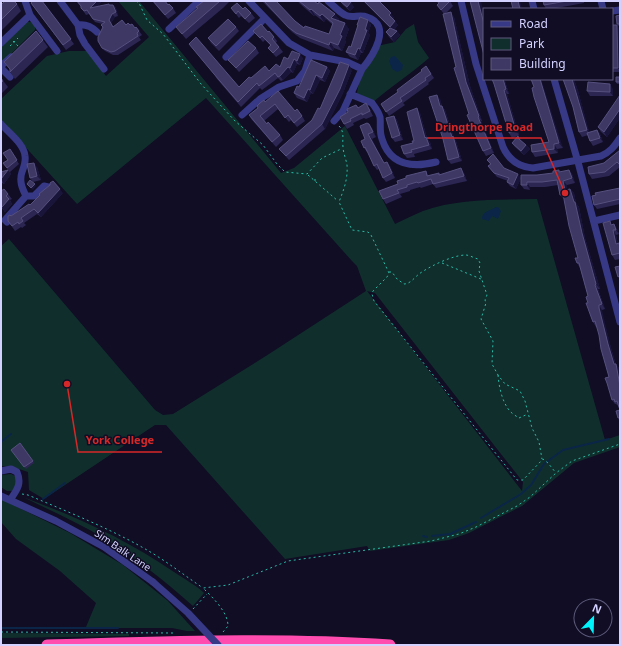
<svg xmlns="http://www.w3.org/2000/svg" width="621" height="646" viewBox="0 0 621 646" font-family="'Noto Sans',sans-serif">
  <style>
    .green { fill: #102f2c; fill-rule: evenodd }
    .water { fill: #0a2548 }
    .lines { fill: none; stroke-linecap: round; stroke-linejoin: round }
    .stream { stroke: #0a2548; stroke-width: 2 }
    .path { stroke: #2abba8; stroke-width: 1; stroke-dasharray: 2 3; stroke-linecap: butt }
    .minor { stroke: #373986; stroke-width: 7 }
    .highway { stroke: #ff4cae; stroke-width: 11 }
    .minor-bridge { stroke: #373986; stroke-width: 7 }
    .wall { fill: #2c2653 }
    .shaded-wall { fill: #191439 }
    .building { fill: #3e3865; stroke: #55507e }
    .labels { text-anchor: middle; dominant-baseline: central; stroke-width: 3; stroke-linejoin: round; paint-order: stroke }
    .street-label { font-size: 10px; fill: #d3d1ff; stroke: #100d25 }
    .leader { fill: none; stroke: #d62828; stroke-width: 1.5 }
    .callout-dot { fill: #d62828; stroke: #100d25; stroke-width: 1.5 }
    .callout-label { font-size: 11px; text-anchor: middle; font-weight: bold; fill: #d62828; stroke: #100d25; stroke-width: 3; stroke-linejoin: round; paint-order: stroke }
  </style>
  <rect width="100%" height="100%" fill="#100d25"/>
  <!-- green -->
  <path class="green" d="M118 1H139L281 173 294 168 345 126 395 224C404 220 413 215 423 211 459 198 499 200 537 199L605 440 620 435V447L574 463 522 506 469 533 449 540 370 551 367 546 285 559 166 425H155L44 499 29 490 28 472 13 467 1 466V246L9 239 155 410 163 415 173 414 269 354 366 291 357 266 352 261 206 98 77 204 1 120V99L47 56 69 51H87L106 76 149 37ZM367 291 375 293 523 482 522 491Z
    M26 22H31L35 26V30L5 60 1 62V46Z
    M414 24 418 42 429 58C411 74 390 87 372 103L356 97 362 69 377 46 395 42 406 29Z
    M11 474 15 476 18 483 12 491H7L1 487V475Z
    M23 497C77 517 126 539 174 572 184 579 196 585 204 593L193 606C165 581 135 557 102 537 77 522 49 510 23 497Z
    M1 499 70 533 123 565 168 601 195 631H187L172 628H118L86 627 96 603 60 571 16 539 1 522Z
    M1 633 129 634V636L1 638Z"/>
  <!-- water -->
  <path class="water" d="M395 56 403 65 402 70 397 72 392 69 389 61 391 57Z
    M496 207H498L501 211 498 219 492 216 489 221 482 219C482 211 490 211 496 207Z"/>
  <g class="lines">
    <!-- stream -->
    <path class="stream" d="M1 442 11 434
      M43 499 65 483
      M481 518 521 494 531 485 544 464 563 450 609 439
      M423 536 427 537
      M432 536 450 534 476 522
      M1 628H118"/>
    <!-- path -->
    <path class="path" d="M136 1 139 3 147 20 163 34 201 84 235 121 263 145 277 164 285 172 307 174 322 158 341 149
      M13 41 19 47
      M10 46 18 38
      M339 126C345 132 342 139 343 147 343 152 346 159 347 165 348 179 344 189 339 202L352 230 368 232 371 235 389 273 387 277 373 291 372 294 374 301 517 480H523L543 459 548 463 556 473
      M308 175 338 201
      M314 180H318
      M442 263 481 279
      M389 272H392L397 279 404 284C410 284 414 278 419 274 430 266 453 255 466 255 469 255 474 258 478 259L480 263 479 271 487 295 485 300 486 303 481 319 493 341 492 364 498 375 505 384 520 391 525 401 532 428 539 442 542 459
      M498 375C499 387 502 401 509 410 511 413 516 416 519 418L528 414
      M22 494 28 495C68 512 109 528 147 550 166 561 184 575 203 588
      M193 609 207 594
      M1 632 173 633
      M223 632 228 626C228 612 213 598 203 588L228 585 288 561 431 541 459 534 476 527 517 506 530 497 556 473 572 461 620 444"/>
    <!-- minor -->
    <path class="minor" d="M25 1 30 15 57 51
      M60 1 78 25 80 35 85 44 104 69
      M249 1 289 43 310 55 347 62 362 69 343 111 334 121
      M328 1C334 6 339 12 345 15 352 19 359 14 367 17 393 25 373 56 362 69
      M461 1 476 64 503 147C509 160 519 167 533 168L601 156C610 152 614 147 620 138
      M532 1 534 9
      M601 1 603 9
      M612 11 620 10
      M78 25C85 24 92 27 97 32
      M169 29 199 1
      M1 43 30 15
      M226 57 265 18
      M1 66 11 57
      M1 68 10 77
      M554 79 578 162 620 322
      M350 94 372 103C375 107 379 113 380 117 381 124 379 131 382 139 390 165 412 168 436 162
      M242 115 260 99 279 87 297 81 305 71 310 55
      M1 124C9 133 24 144 25 156 26 162 24 167 22 172 19 181 22 188 26 196H34L44 186 48 187
      M594 221 620 215
      M7 222 5 220 26 196
      M1 471 11 469 17 472C22 484 17 490 10 500
      M1 496 56 521 104 547 153 582"/>
    <!-- highway -->
    <path class="highway" d="M47 645C162 642 276 637 390 645"/>
    <!-- minor-bridge -->
    <path class="minor-bridge" d="M153 582 188 613 218 645"/>
  </g>
  <!-- wall -->
  <path class="wall" d="M42 1 74 44 66 50 31 3Z
    M76 1H102L98 6 113 5 116 8 118 16 115 17 111 23 113 27 130 25 139 31 142 35 139 37 141 40 118 55H113L105 51 102 48V24L95 22 89 14 86 15 84 12 81 8V7Z
    M152 1H165L168 5 173 8 176 13 168 19Z
    M204 1H230L223 8 186 39 176 27 197 8Z
    M262 1H276L295 21 304 28 329 34 333 25 326 19 324 22 315 15 314 16 299 3 298 1H314L339 19 338 20 349 29 345 40 346 42 342 51 334 48 333 51 300 38 292 32Z
    M340 1 354 7 350 11 343 5Z
    M363 1H379L394 18 393 19 398 25 394 30 397 31 400 35 394 42 389 37 386 32 390 28Z
    M436 1H450L453 6 446 13 454 17 470 86 482 121H481L494 153 486 156 483 151 469 114 456 67 444 14 437 5 439 4Z
    M543 1H584V3L551 9H546L544 5Z
    M17 4 21 11 1 31V5Z
    M231 8 243 9 251 13 255 18 249 23 241 16 239 18Z
    M620 15V28L617 24Z
    M368 20 371 25 368 33 370 35 363 53H361L358 60 350 57 346 52 351 47 358 27 357 25Z
    M612 25 620 29V72H613L612 70Z
    M236 27 239 31 219 51 211 43 208 38Z
    M36 31 48 47 15 79 10 72V70L4 62Z
    M253 31 268 32 274 37 277 41 276 43 283 52 276 57 268 48 270 45 265 40 263 42Z
    M189 44 239 87 251 78 280 67 288 59 303 58 300 65 297 64 293 73 291 72 283 80 281 81 278 78 262 90 260 88 241 107 217 79 214 74Z
    M256 48 259 53 239 72 232 64 228 60Z
    M426 66 434 78 428 83 429 84 403 103 405 105 389 116 381 104 398 92 422 71Z
    M327 67 330 71 325 82 320 80 313 94 311 93 307 102 297 98 294 93 299 87Z
    M352 70 343 93 325 129 289 160 279 149 312 120Z
    M620 77V84H617L616 82Z
    M1 78 8 87 1 94Z
    M563 79H574L578 91 589 132 597 130 600 134 603 142 593 146 590 141 588 135 582 137 579 132 573 107Z
    M505 81 509 94H507L519 135 518 136 521 141 526 145 530 149 524 155 515 147 512 143 518 136 512 138 509 133 494 84Z
    M534 87 563 148 557 149 558 153 535 157 532 152 549 142Z
    M613 89V96H590L587 91Z
    M620 95V118L607 137 601 132 598 127Z
    M440 99 442 106 445 110 454 138 456 141 462 161 451 164 448 160 443 139Z
    M265 102 289 104 295 111 302 116 305 121 297 127 291 120 289 122 278 109 264 121 267 124 280 135 283 140 276 147 252 120 249 115Z
    M356 105 358 107 369 108 373 116 366 119 364 118 353 123 354 125 347 129 344 124 348 112Z
    M420 113 427 138 430 142 432 149 414 154 415 157 407 158 404 154 414 141Z
    M394 116 397 120 403 140 395 142 392 138Z
    M369 124 372 128 376 137 372 139 377 150 384 163 387 162 390 166 395 178 386 182 383 178 379 169 377 170 374 166 368 152H367L364 148 365 139Z
    M620 150V167L609 176 592 179 589 174Z
    M12 153 19 164 10 172 11 174 4 184 2 183 1 184V172L8 170 3 163 8 160Z
    M487 160 504 168 521 178 560 172 569 170 572 174 575 183 567 185V190L570 189 574 193 576 203 579 207 585 238 600 289H598L605 309 602 310V313L611 348 616 365 619 368 620 375V422L618 418 620 410 618 406 616 404H615L612 400 609 377 599 335 597 326 596 327 593 322 588 303V296L580 268 577 263 578 258 564 199 560 195 558 185 545 187H530V190L524 189 521 185V178L516 189 510 186 507 182 508 181 497 177 488 166 490 164Z
    M37 167 41 180 33 182 30 178Z
    M426 171 428 175 464 173 467 181 436 188 433 184 421 188 420 187 410 190V191L400 194 402 197 386 204 383 199Z
    M620 188V204L597 209 594 205Z
    M1 191 8 194 12 199 10 200 12 204 5 212 1 207Z
    M63 193 41 217 37 214 24 223 26 225 22 228 21 227 15 231 8 221 11 216 30 205Z
    M614 224 617 229 619 234 616 235 618 244 620 245V259L615 260 612 255 613 225Z
    M20 443 34 463 26 469 11 450Z"/>
  <!-- shaded-wall -->
  <path class="shaded-wall" d="M97 1H102L93 12 90 8Z
    M478 1H481L484 15V24Z
    M518 1H520L522 9H520Z
    M351 2 354 7 350 11 347 7Z
    M113 5 116 8 118 16 116 12Z
    M311 9 315 15 314 16 310 10Z
    M451 12 454 17 470 86 482 121 479 116 466 82Z
    M391 13 394 18 392 20 389 15Z
    M112 14 115 17 111 23 116 31 109 20Z
    M322 14 326 19 324 22 320 16Z
    M335 14 339 19 335 23 331 18Z
    M368 20 371 25 368 33 370 35 363 53 360 49 365 30Z
    M395 21 398 25 393 31 390 27Z
    M345 23 349 29 345 40 346 42 342 51 338 45 340 35Z
    M617 25 620 29V71L618 68Z
    M397 31 400 35 394 42 391 37Z
    M330 42 334 48 333 51 329 45Z
    M358 48 361 53 358 60 355 55Z
    M300 54 303 58 300 65 297 61Z
    M294 59 297 64 293 73 290 68Z
    M349 65 352 70 343 93 325 129 322 124Z
    M288 67 291 72 283 80 280 76Z
    M327 67 330 71 325 82 322 78Z
    M316 75 320 80 313 94 310 90Z
    M503 79H504L505 81 509 94 506 89Z
    M540 79H541L563 148 559 143Z
    M572 79H574L578 91 590 134 587 130Z
    M610 84 613 89V96L610 92Z
    M308 89 311 93 307 102 304 98Z
    M504 90 507 94 519 135 516 131Z
    M437 95 440 99 443 111 440 106Z
    M442 106 445 110 454 138 456 141 462 161 459 157Z
    M417 108 420 113 427 138 430 142 432 149 425 138Z
    M620 109V118L607 137 604 132Z
    M394 116 397 120 403 140 400 135Z
    M478 117 481 121 494 153 491 148Z
    M369 124 372 128 376 137 373 132Z
    M597 130 600 134 603 142 600 138Z
    M368 134 372 139 387 168 374 145Z
    M554 144 557 149 558 153 554 149Z
    M526 145 530 149 524 155 521 151Z
    M387 162 390 166 395 178 392 173Z
    M34 163 37 167 41 180 37 176Z
    M461 168 464 173 467 181 464 176Z
    M8 170 11 174 4 184 1 179Z
    M569 170 572 174 575 183 572 178Z
    M518 174 521 178 516 189 513 185Z
    M563 181 567 185 568 195 565 190Z
    M527 182 530 187V190L527 185Z
    M35 184 36 186 33 190 31 188Z
    M60 189 63 193 41 217 38 213Z
    M570 189 574 193 576 203 579 207 585 238 600 289 596 284Z
    M9 199 12 204 5 212 2 207Z
    M614 224 617 229 619 234 616 230Z
    M613 230 616 235 619 249 616 244Z
    M595 285 598 289 605 309 602 304Z
    M599 305 602 310 611 348 616 365 619 368 620 375V386L614 364 608 344Z"/>
  <!-- building -->
  <path class="building" d="M5 1H14L17 4 1 20V5Z
    M33 1H42L71 39 63 45 31 3Z
    M77 1H97L90 8 109 4V5H113L116 12 112 14 109 20 113 27 122 20 126 25 128 23 130 25 132 24 135 28 136 27 139 31 137 33 138 36 115 51 111 52 102 48 98 41V37L103 27 101 25 105 22 93 19 87 10 84 11 81 8V6Z
    M153 1H165L168 5 169 4 173 8 165 15Z
    M204 1H220L182 34 176 27 198 8 196 7Z
    M264 1H276L295 21 304 28 305 26 329 34 333 23 322 14 320 16 311 9 310 10 299 1H314L318 4 319 2 335 14 331 18 345 23 340 35 342 36 338 45 330 42 329 45 296 33 288 27Z
    M340 1H349L351 2 347 7Z
    M364 1H379L391 13 389 15 395 21 390 27Z
    M438 1H450L441 10 437 5 439 3Z
    M470 1H478L484 24V55Z
    M511 1H518L520 9H513Z
    M543 1H567L544 5Z
    M237 3 243 9 245 7 251 13 245 19 238 11 236 14 231 8Z
    M451 12 466 82 479 116 478 117 491 148 483 151 467 115 469 114 454 68 456 67 443 14Z
    M620 15V24H617L616 16Z
    M360 17 368 20 365 30H367L360 49 358 48 355 55 346 52 349 46 351 47 358 25H357Z
    M228 19 236 27 216 46 208 38Z
    M261 24 268 32 269 31 274 37 272 39 279 47 273 53 268 48 271 45 262 36 260 38 253 31Z
    M612 25H617L618 68H612Z
    M390 28 397 31 391 37 386 32Z
    M36 31 43 40 10 72V69L4 62Z
    M196 37 239 87 249 77 251 78 265 66 269 71 276 64 280 67 284 57 288 59 292 51 300 54 297 61 294 59 290 68 288 67 280 76 278 77 275 73 259 86 257 83 238 102 214 74 189 44Z
    M248 41 256 48 236 68 228 60Z
    M311 60 327 67 322 78 316 75 310 90 308 89 304 98 294 93 297 86 299 87Z
    M340 62 349 65 340 89 322 124 286 156 279 149 312 120 318 108 320 109Z
    M426 66 431 74 425 78 426 80 400 98 402 101 386 112 381 104 398 92 397 90 422 71 421 70Z
    M616 77H620V82H616Z
    M1 78 3 81 1 83Z
    M492 79H503L506 89 504 90 516 131 509 133 494 84Z
    M531 79H540L559 143 554 144V149L532 152 531 145 549 142 534 97 532 88 534 87Z
    M563 79H572L587 130 579 132 573 107Z
    M588 82 610 84V92L587 91Z
    M278 91 289 104 295 111 297 109 302 116 294 123 288 115 285 118 275 104 260 116 267 124 268 122 280 135 272 142 249 115 258 108 257 106 260 103 264 100 265 102Z
    M437 95 440 106H442L452 137 453 136 459 157 448 160 443 139 429 97Z
    M620 95V109L604 132 598 127Z
    M366 103 370 111 362 115V113L350 119 351 121 344 124 340 117 348 112 347 109 356 105 358 108Z
    M417 108 425 138 426 137 429 145 411 150 412 152 404 154 401 146 413 143 412 141H414L407 112Z
    M394 116 400 135 392 138 386 118Z
    M367 123 369 124 373 132 368 134 374 145 384 163 387 162 392 173 383 178 377 164 374 166 368 153 365 147 364 148 361 141 365 139 360 126Z
    M597 130 600 138 590 141 587 133Z
    M518 136 519 139 526 145 521 151 512 143Z
    M10 149 17 160 7 168 3 163 8 160 3 153Z
    M620 150V163L619 164 617 162 605 172 589 174 588 167 604 163Z
    M493 154 504 168 518 174 513 185 507 182 509 178 494 173 488 166 491 164 487 160Z
    M34 163 37 176 30 178 27 164Z
    M461 168 464 176 433 184 431 179 418 183 417 182 407 185V187L397 190 399 193 383 199 379 191 398 184 397 181 406 178V176L426 171 427 176 439 173V175Z
    M8 170 1 179V172Z
    M559 170V172L569 170 572 178 563 181 565 190 570 189 574 202H575L582 233 596 284 595 285 602 304 599 305V308L608 344 614 364H616L620 386V417L618 418 616 411 620 410 617 401 615 402 614 399 612 400 607 383 605 378 609 377 601 349 599 335 595 321 593 322 586 303H588L586 297 588 296 579 263H577L575 258H578L569 226 563 194 560 195 557 180 542 182H527V185H521V175H537L553 173V171Z
    M30 180 35 184 31 188 27 184Z
    M53 181 60 189 38 213 34 209 21 218 23 221 19 224 18 222 12 226 8 221V216L10 215 11 216 29 204 30 205 40 195 39 194 50 185V183Z
    M620 188V199L594 205 592 196 596 195 595 193Z
    M4 189 8 194 6 196 9 199 2 207H1V191Z
    M610 221 611 225 614 224 616 230H613L616 244 619 243 620 248V253L612 255 603 223Z
    M620 266V276L618 277 615 267Z
    M20 443 33 461 24 467 11 450Z"/>
  <g class="labels">
    <!-- street labels -->
    <g class="street-label">
      <text transform="translate(123 550) rotate(34)">Sim Balk Lane</text>
    </g>
  </g>
  <!-- callouts -->
  <path class="leader" d="M565 193L541 138H427M67 384L78 452H162"/>
  <g class="callout-dot">
    <circle cx="565" cy="193" r="4"/>
    <circle cx="67" cy="384" r="4"/>
  </g>
  <g class="callout-label">
    <text x="484" y="131">Dringthorpe Road</text>
    <text x="120" y="444">York College</text>
  </g>
  <!-- border -->
  <rect width="621" height="646" fill="none" stroke="#d3d1ff" stroke-width="4"/>
  <!-- legend -->
  <rect x="483" y="8" width="130" height="72" fill="#100d25" stroke="#5e5b7c"/>
  <rect x="491" y="21" width="20" height="6" fill="#373986" stroke="#5e5b7c"/>
  <text x="519" y="28" font-size="12" fill="#d3d1ff">Road</text>
  <rect x="491" y="38" width="20" height="12" fill="#102f2c" stroke="#5e5b7c"/>
  <text x="519" y="48" font-size="12" fill="#d3d1ff">Park</text>
  <rect x="491" y="58" width="20" height="12" fill="#3e3865" stroke="#5e5b7c"/>
  <text x="519" y="68" font-size="12" fill="#d3d1ff">Building</text>
  <!-- north arrow -->
  <g transform="translate(593 618) rotate(23)"><circle r="19" fill="#100d25" stroke="#5e5b7c"/>
  <path d="M0-3L7 15L0 10L-7 15Z" fill="#00f4fc"/>
  <text y="-6" font-size="11" font-weight="bold" text-anchor="middle" fill="#d3d1ff">N</text>
  </g>
</svg>
